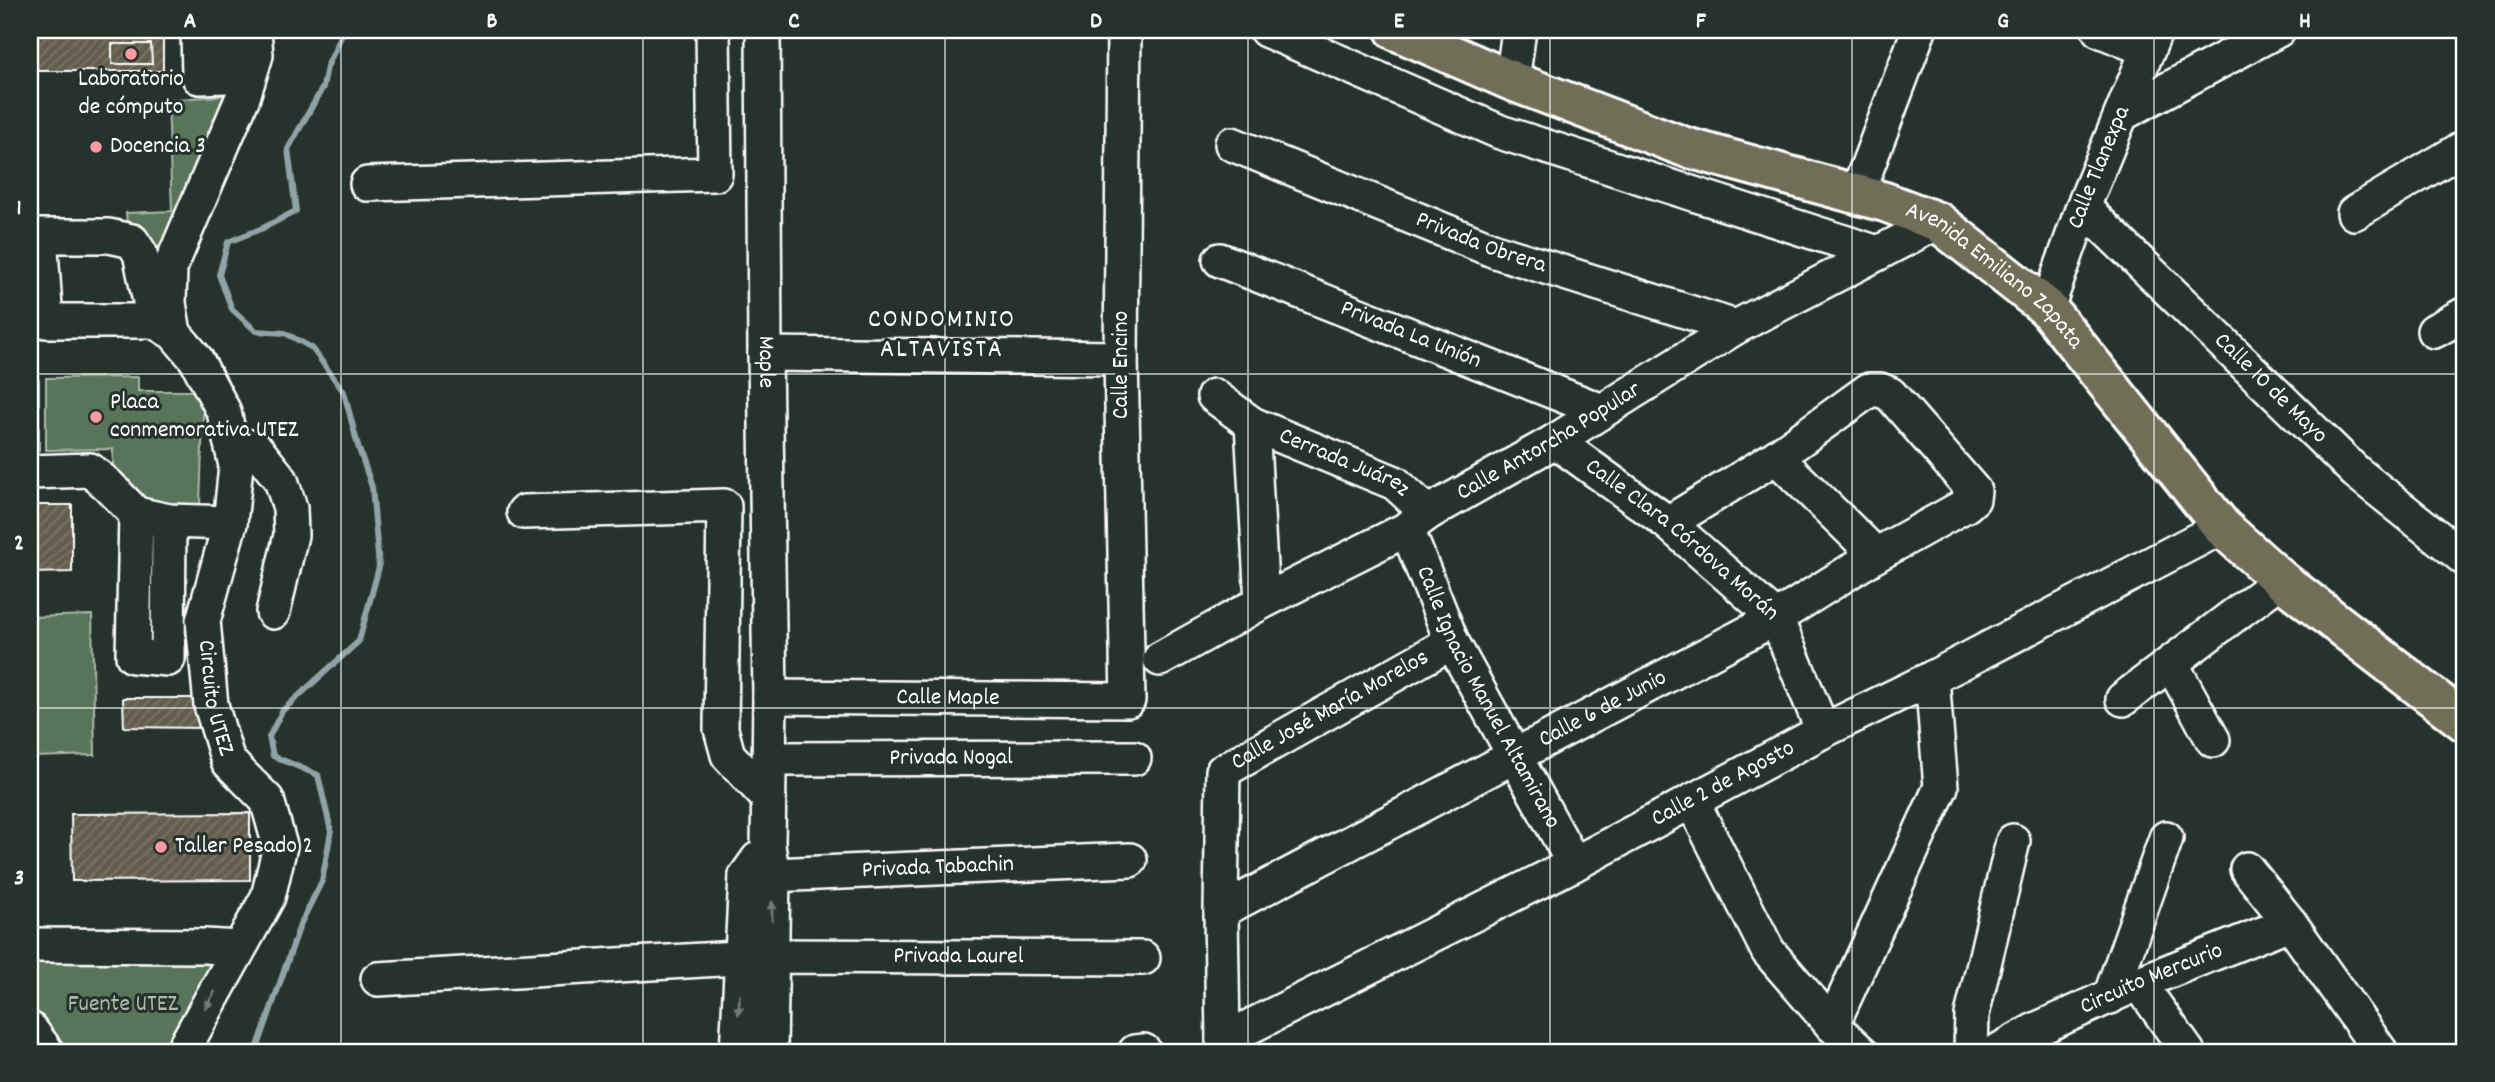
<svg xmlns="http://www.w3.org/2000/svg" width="2495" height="1082" viewBox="0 0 2495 1082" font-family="Dekko,sans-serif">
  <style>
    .green { fill: #59745a; stroke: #acbaac; stroke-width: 2 }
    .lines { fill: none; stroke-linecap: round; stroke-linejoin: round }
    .stream { stroke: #90a4a7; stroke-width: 6 }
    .building { fill: url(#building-hatch); stroke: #fff; stroke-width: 2 }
    .minor-casing { stroke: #fff; stroke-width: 38 }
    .major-casing { stroke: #fff; stroke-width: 44 }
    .minor { stroke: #26332d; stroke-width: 33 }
    .major { stroke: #716e59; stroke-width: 38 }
    .oneway { fill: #727a76 }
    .grid { fill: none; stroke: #fff; stroke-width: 2; stroke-opacity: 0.55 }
    .poi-dot { fill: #ff9aa2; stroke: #26332d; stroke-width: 2.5 }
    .labels { text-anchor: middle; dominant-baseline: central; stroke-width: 6; stroke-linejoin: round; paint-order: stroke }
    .poi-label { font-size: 24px; fill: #fff; stroke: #26332d; text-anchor: start }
    .street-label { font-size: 24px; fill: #fff; stroke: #26332d }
    .park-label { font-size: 24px; fill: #acbaac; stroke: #26332d }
    .neighbourhood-label { font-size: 26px; letter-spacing: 2px; fill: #fff; stroke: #26332d }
    .neatline { fill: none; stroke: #fff; stroke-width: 2.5 }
    .grid-label { font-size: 23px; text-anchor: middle; font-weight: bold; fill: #fff }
  </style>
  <defs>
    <pattern id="building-hatch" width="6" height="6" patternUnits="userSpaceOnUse" patternTransform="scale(1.75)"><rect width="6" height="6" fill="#645d4d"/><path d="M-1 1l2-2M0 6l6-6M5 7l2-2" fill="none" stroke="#7b7568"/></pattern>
  </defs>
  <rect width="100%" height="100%" fill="#26332d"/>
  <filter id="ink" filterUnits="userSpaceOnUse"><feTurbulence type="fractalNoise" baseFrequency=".0143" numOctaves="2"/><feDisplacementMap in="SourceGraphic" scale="14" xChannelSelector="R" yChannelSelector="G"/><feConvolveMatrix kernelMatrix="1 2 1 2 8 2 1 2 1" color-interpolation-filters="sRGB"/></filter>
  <g filter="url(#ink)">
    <!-- green -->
    <path class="green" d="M242 94 167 265 128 232 126 213 172 211 168 100Z
      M138 377V391H204L200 505 164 510 113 479V449L46 450V378Z
      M30 380H39V450H30Z
      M92 615 95 755 33 757 31 617Z
      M207 959 216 972 170 1052H64L30 1007V960Z"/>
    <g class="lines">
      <!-- stream -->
      <path class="stream" d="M256 1052 300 925 322 881 331 831 318 775 273 756 269 737 282 711 359 641 379 567 372 487 358 446 344 392 312 348 285 333 256 331 232 309 219 275 228 242 263 228 296 211 288 149 323 87 327 67 344 30"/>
    </g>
    <!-- building -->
    <path class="building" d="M30 30H163V71H30Z
      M112 44H151L152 64H112Z
      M30 505H72V572L30 573Z
      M123 698H200L202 728 124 727Z
      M250 813V880L72 881 71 814Z"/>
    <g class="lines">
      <!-- minor casing -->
      <g class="minor-casing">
        <g id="minor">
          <path d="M198 30 199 77 226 76 224 30"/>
          <path id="s1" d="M763 30 765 354 770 697 768 846 773 875 770 1052"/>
          <path d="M1266 30 1500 132 1878 253"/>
          <path d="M2099 30 2148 50"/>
          <path d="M1512 81 1519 30"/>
          <path d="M2122 114 2278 30"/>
          <path id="s2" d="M1232 144 1495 251 1736 327"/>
          <path d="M367 184 715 174 713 30"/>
          <path d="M1857 194 1919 30"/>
          <path id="s3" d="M2083 207 2356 472 2465 559"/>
          <path d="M2354 213 2465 147"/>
          <path id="s4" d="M1220 260 1602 411"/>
          <path id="s5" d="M2047 308 2083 207 2156 30"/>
          <path id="s6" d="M154 321 140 253 132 241 109 236H40L46 321H154L174 333 196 359 224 412 236 466 230 523 203 621 211 705 228 761 267 800 280 846 268 897 182 1052"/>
          <path d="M173 327 169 303 170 268 243 97 256 55 254 30"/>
          <path d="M2434 331 2465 314"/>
          <path d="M765 354 1121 358"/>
          <path id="s7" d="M1214 396 1252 424 1395 483 1428 513"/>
          <path d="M1252 424 1262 602"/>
          <path d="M230 440 257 450 281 480 290 508 291 535 273 612"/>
          <path id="s8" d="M1555 441 1668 523 1776 618 1823 731"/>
          <path d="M1776 457 1876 555"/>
          <path d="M30 472 90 470 108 485 136 514 169 521 230 523"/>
          <path d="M524 512 724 506 721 729 728 755 769 799"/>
          <path d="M136 514 133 656 168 659 169 521"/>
          <path id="s9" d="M1407 529 1452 642 1574 864"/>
          <path id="s10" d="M1160 659 1262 602 1407 529 1428 513 1555 441 1736 327 1938 222"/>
          <path d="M2171 663 2213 740"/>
          <path id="s11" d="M770 697 1128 700 1121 358 1124 30"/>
          <path d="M2123 699 2281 580"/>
          <path id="s12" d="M769 759 1134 758"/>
          <path d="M1692 801 1768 951 1832 1025 1861 1052"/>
          <path d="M2247 869 2290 923 2381 1052"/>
          <path id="s13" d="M746 876 1130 860"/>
          <path id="s14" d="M1221 911 1776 618 1876 555 1966 505 1973 499 1974 491 1890 394 1880 390H1869L1776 457 1668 523"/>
          <path d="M30 945 205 946 239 948"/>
          <path id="s15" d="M378 979 772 956 1143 958"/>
          <path d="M2139 983 2188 1052"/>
          <path d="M2110 997 2166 838"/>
          <path d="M1832 1025 1941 787 1932 678"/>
          <path d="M30 1029 47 1052"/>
          <path id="s16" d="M1223 1040 1574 864 1823 731 1932 678 2222 527"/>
          <path d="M737 1052 746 876 758 859"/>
          <path d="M1135 1052 1144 1051"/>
          <path id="s17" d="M1230 1052 1223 1040 1221 911 1223 771 1452 642"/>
          <path d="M1971 1052 1972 1015 2013 841"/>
          <path id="s18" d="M1996 1052 2033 1031 2139 983 2290 923"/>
        </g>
      </g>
      <!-- major casing -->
      <g class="major-casing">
        <g id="major">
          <path id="s19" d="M1395 30 1512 81 1685 147 1885 202 1938 222 2047 308 2222 527 2281 580 2465 722"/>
        </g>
      </g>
      <!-- minor -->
      <use href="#minor" class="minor"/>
      <!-- major -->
      <use href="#major" class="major"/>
    </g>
    <!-- one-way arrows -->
    <defs><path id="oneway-solid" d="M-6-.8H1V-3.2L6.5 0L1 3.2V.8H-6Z" transform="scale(1.75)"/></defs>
    <g class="oneway">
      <use href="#oneway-solid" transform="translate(772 911) rotate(-90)"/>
      <use href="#oneway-solid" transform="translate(210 1000) rotate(119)"/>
      <use href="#oneway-solid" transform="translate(739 1005) rotate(93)"/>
    </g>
  </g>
  <!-- grid -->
  <path class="grid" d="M341 30V1052M643 30V1052M945 30V1052M1248 30V1052M1550 30V1052M1852 30V1052M2154 30V1052M30 374H2465M30 708H2465"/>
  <!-- markers -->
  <g class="poi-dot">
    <circle cx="131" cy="54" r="7"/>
    <circle cx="96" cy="147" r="7"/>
    <circle cx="96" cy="417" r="7"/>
    <circle cx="161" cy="847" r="7"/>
  </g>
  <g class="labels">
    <!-- poi labels -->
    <g class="poi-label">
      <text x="131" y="80" text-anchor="middle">Laboratorio<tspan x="131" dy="28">de cómputo</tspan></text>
      <text x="110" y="147">Docencia 3</text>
      <text x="110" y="403">Placa<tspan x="110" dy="28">conmemorativa UTEZ</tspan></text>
      <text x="175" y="847">Taller Pesado 2</text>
    </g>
    <!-- street labels -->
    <g class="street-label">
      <text stroke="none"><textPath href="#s5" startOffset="150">Calle Tlanexpa</textPath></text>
      <text stroke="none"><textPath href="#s2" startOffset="268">Privada Obrera</textPath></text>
      <text stroke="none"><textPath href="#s19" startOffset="654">Avenida Emiliano Zapata</textPath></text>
      <text stroke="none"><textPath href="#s4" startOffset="205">Privada La Unión</textPath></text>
      <text stroke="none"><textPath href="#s1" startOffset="332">Maple</textPath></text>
      <text transform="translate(1122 365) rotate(-90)">Calle Encino</text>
      <text stroke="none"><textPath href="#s3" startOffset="261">Calle 10 de Mayo</textPath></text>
      <text stroke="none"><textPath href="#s10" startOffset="446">Calle Antorcha Popular</textPath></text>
      <text stroke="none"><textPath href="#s7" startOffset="147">Cerrada Juárez</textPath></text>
      <text stroke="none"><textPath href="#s8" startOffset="161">Calle Clara Córdova Morán</textPath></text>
      <text stroke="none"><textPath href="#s6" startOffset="779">Circuito UTEZ</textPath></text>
      <text stroke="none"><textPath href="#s9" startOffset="187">Calle Ignacio Manuel Altamirano</textPath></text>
      <text stroke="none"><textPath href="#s11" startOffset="178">Calle Maple</textPath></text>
      <text stroke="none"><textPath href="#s14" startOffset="432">Calle 6 de Junio</textPath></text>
      <text stroke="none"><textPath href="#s17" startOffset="406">Calle José María Morelos</textPath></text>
      <text stroke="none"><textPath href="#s12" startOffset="182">Privada Nogal</textPath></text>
      <text stroke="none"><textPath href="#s16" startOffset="562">Calle 2 de Agosto</textPath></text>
      <text stroke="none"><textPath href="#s13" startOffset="192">Privada Tabachin</textPath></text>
      <text stroke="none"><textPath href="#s15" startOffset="581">Privada Laurel</textPath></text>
      <text stroke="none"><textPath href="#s18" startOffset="172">Circuito Mercurio</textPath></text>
    </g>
    <!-- park labels -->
    <g class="park-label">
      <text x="123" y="1005">Fuente UTEZ</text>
    </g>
    <!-- neighbourhood labels -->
    <g class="neighbourhood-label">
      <text x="942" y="320">CONDOMINIO<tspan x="942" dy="30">ALTAVISTA</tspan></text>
    </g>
  </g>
  <!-- margin -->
  <rect width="2495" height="1082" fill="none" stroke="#26332d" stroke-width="77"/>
  <rect x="38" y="38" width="2418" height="1006" class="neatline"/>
  <g class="grid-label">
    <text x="190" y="27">A</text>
    <text x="492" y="27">B</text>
    <text x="794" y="27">C</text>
    <text x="1096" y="27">D</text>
    <text x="1399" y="27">E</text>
    <text x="1701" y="27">F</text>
    <text x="2003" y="27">G</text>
    <text x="2305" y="27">H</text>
    <text x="19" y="214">1</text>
    <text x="19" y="549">2</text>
    <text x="19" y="884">3</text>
  </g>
</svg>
